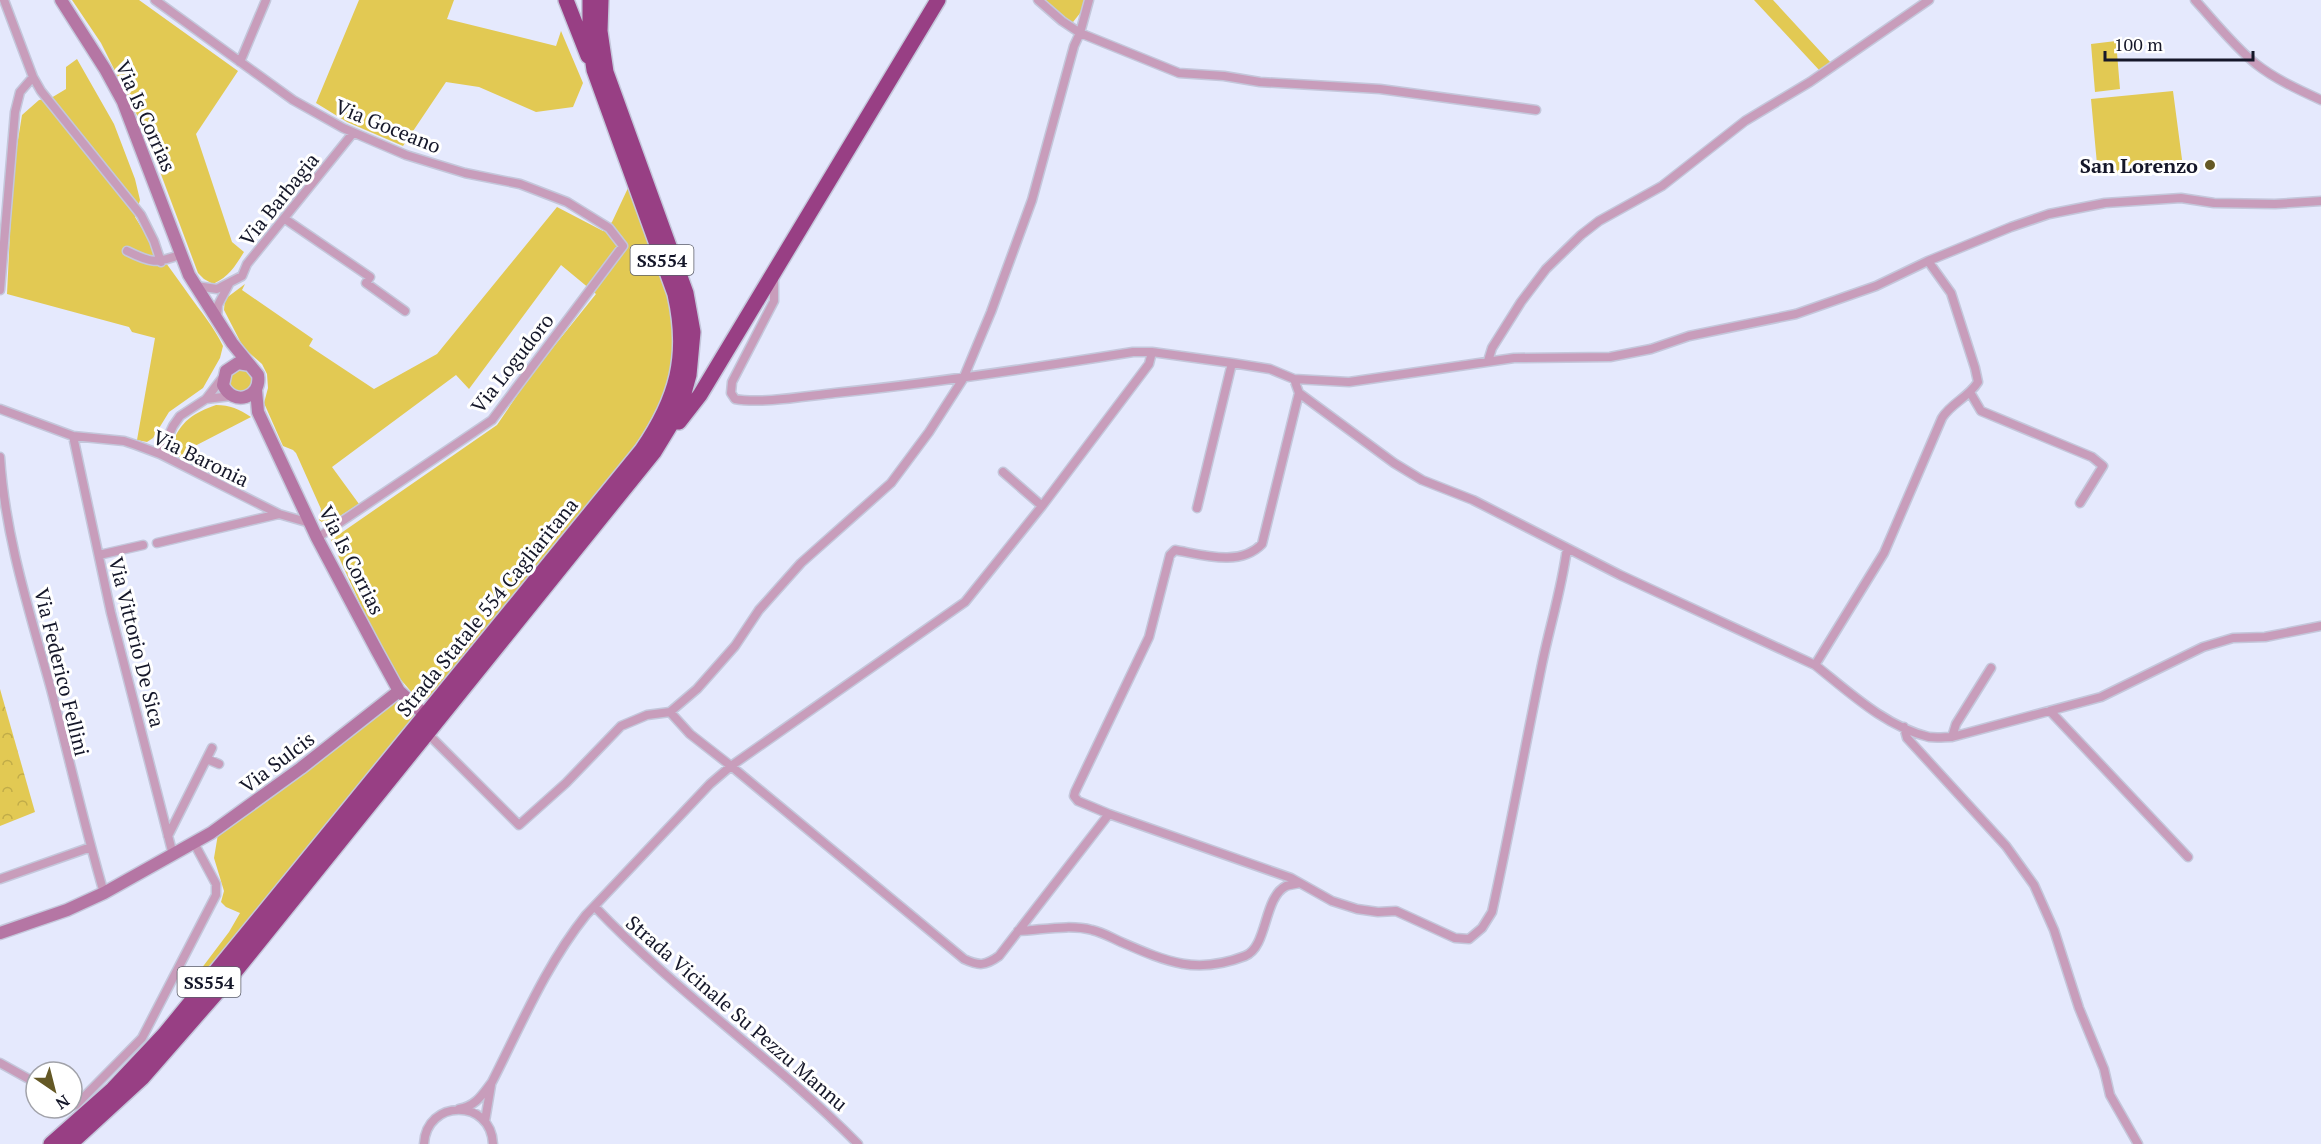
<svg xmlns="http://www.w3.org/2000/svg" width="2321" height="1144" viewBox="0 0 2321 1144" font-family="'PT Serif',serif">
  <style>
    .green { fill: #e2c953 }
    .forest { fill: url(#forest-crowns) }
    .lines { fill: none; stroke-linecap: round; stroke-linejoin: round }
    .street-casing { stroke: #c4c7db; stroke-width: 11 }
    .secondary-casing { stroke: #c4c7db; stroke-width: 15 }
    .highway-casing { stroke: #c4c7db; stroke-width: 18 }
    .street { stroke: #c89dbb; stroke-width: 8 }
    .secondary { stroke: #b576a4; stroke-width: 12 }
    .highway { stroke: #983f84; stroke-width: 15 }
    .poi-dot { fill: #645825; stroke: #fff; stroke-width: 2 }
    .labels { text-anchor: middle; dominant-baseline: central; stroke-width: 6; stroke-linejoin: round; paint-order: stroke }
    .shield { fill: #fff; stroke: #5b5d69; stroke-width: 1.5 }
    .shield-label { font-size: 18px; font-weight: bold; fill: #151729 }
    .street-label { font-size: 20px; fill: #151729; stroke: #fff }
    .poi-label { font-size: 20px; font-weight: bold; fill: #151729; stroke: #fff; text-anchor: end }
  </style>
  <defs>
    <pattern id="forest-crowns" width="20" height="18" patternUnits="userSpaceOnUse" patternTransform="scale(1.5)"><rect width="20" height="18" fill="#e2c953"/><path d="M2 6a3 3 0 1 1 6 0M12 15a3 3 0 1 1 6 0" fill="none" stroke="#c1ac48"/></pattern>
  </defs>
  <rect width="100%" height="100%" fill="#e5e9fd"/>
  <!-- green -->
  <path class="green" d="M72 0H139L238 71 196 134 232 242 244 252C235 266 230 276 213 284L204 279 198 273 144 129 101 43Z
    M359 0H454L447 19 556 46 561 31 583 83 573 107 536 112 479 87 446 82 403 146 347 122 316 103Z
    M1043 0H1085L1081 12 1073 22 1068 21Z
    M1754 0H1773L1831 63 1820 71Z
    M2116 41 2120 89 2095 92 2091 44Z
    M77 59 114 124 135 179 140 200 135 217C151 244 171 269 189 295 201 312 214 327 223 346L220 358 203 388 169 412 153 438 147 442 137 440 155 338 132 332 129 327 7 294 13 171 22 115 39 100 51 98 66 89V67Z
    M2173 91 2183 167 2098 175 2091 99Z
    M628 188C645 232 674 293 674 340 674 420 598 490 551 548 511 598 471 648 430 697L420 702 396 674 373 632 331 540 497 425 531 375 596 294 561 265 469 389 456 375 332 467 359 504 326 525 319 520 321 509 296 453 293 450 283 446 264 403 268 388 267 374 262 364 245 349 240 341 224 310 225 299 245 284 242 290 313 339 309 346 374 389 437 354 557 207 603 231 612 222Z
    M229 380a12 12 0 1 1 24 0a12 12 0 1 1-24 0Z
    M216 405C230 405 239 409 251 417L191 448 201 468 175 455 172 445C180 421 194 413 216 405Z
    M393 702H402L413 712 414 716 408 724 196 985 195 977 229 932 240 913 226 907 221 902 224 891 214 858 218 834 297 779Z"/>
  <!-- forest -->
  <path class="forest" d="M0 689 35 812 0 826Z"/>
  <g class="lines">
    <!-- street casing -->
    <g class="street-casing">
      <path id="street" d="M4 0 33 77 41 91 141 215 154 241 161 262
        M155 0 293 100 343 128 406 155 465 173 520 184 567 202 609 228 623 246 492 420 317 538
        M1089 0 1080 33 1179 73 1224 76 1260 82 1380 89 1536 110
        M2195 0C2215 22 2233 45 2256 64 2275 79 2299 90 2321 100
        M240 62 266 0
        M285 219 370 277 366 283 405 311
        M127 251C151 263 156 264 182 254
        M774 277V301L732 382 731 393 735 399C761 404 806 396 835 393 935 383 1033 368 1133 352H1152L1232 363 1270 369 1294 379 1349 382 1514 358 1610 357 1651 349 1689 336 1796 314 1876 286 1928 261 2011 227 2049 214 2105 203 2181 198 2214 203 2275 204 2321 201
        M196 286 217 289 242 276 247 264 353 133
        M0 290 15 112 20 92 33 77
        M217 318 218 305 229 284
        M1488 361 1492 348 1521 302 1546 269 1581 235 1599 221 1662 186 1745 121 1810 82 1929 0
        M1294 379 1299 393 1394 463 1422 480 1473 500 1620 575 1815 665 1884 553 1942 418C1951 403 1968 398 1978 382L1975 368 1951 293 1928 261
        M1971 394 1981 411 2092 457 2103 466 2080 503
        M206 399 231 396
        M0 409 73 436 124 441 136 445 160 454 279 514 310 523
        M73 436 111 613 173 855
        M160 454 173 426 180 416 206 399 223 377
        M0 457C5 537 30 613 51 689 69 757 84 825 104 893
        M1003 472 1042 506
        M1197 508 1232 363
        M157 543 279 514
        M99 555 143 545
        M1815 665C1849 692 1886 727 1929 737 1937 738 1945 737 1952 737L2101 697 2203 647 2233 638 2265 637 2321 626
        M2050 711 2188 857
        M670 712 690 734 731 766 964 959C979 966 985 966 999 956L1109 814 1078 801 1074 796 1075 792 1149 637 1170 555 1175 550C1203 555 1240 567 1262 544L1299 393
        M1904 727 1907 738 2006 846 2034 885 2054 930 2079 1008 2104 1069 2110 1095 2138 1144
        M426 732 519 825 566 783 621 726 647 715 670 712 697 689 735 646 759 610 801 563 891 483 929 432 963 379 991 312 1032 200 1074 46 1080 33 1062 21 1038 0
        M1952 737 1956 724 1991 668
        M207 759 219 764
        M1109 814 1291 878 1332 901 1357 909 1378 912 1396 911 1455 938 1469 939 1482 928 1492 912C1510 830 1525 747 1542 664 1550 625 1562 588 1567 548
        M168 836 212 748
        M0 879 91 847
        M595 907C677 993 775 1060 858 1144
        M1018 931C1042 930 1069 924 1092 930 1102 932 1112 938 1121 942 1167 962 1196 975 1245 956 1268 947 1263 898 1286 886 1290 885 1295 884 1299 883
        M0 1063 36 1083
        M72 1102 76 1105 142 1038 216 895V884L194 843
        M459 1109C476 1106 482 1095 492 1082 521 1025 546 965 586 915L710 784 731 766 965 602 1042 506 1149 364 1152 352
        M485 1121 491 1085
        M424 1144C426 1099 491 1098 493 1144"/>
    </g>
    <!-- secondary casing -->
    <g class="secondary-casing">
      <path id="secondary" d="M61 0 105 69 123 102 189 275 232 343 258 375C262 398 233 407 223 385L226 371 238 363 250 365
        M256 390 258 412 317 538 377 651 399 691 425 715
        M0 933 67 910 104 893 211 833 301 768 399 691"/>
    </g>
    <!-- highway casing -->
    <g class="highway-casing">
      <path id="highway" d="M566 0 588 56
        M679 422 700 395 938 0
        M51 1144 113 1089 164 1035 642 450C677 399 689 356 675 294L594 70 590 43V0
        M70 1144 142 1078 233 974 654 452 679 411 689 375 693 332 686 293 606 72 600 31 601 0"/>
    </g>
    <!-- street -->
    <use href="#street" class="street"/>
    <!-- secondary -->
    <use href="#secondary" class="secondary"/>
    <!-- highway -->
    <use href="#highway" class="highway"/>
  </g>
  <!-- markers -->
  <circle class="poi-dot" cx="2210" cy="165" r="6"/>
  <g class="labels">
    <!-- shield labels -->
    <g class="shield">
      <rect x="630.5" y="245" width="63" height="30" rx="4.5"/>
      <rect x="177.5" y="967" width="63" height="30" rx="4.5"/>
    </g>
    <g class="shield-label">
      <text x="662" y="260">SS554</text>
      <text x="209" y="982">SS554</text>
    </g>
    <!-- street labels -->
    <g class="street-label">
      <text transform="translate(146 116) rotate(66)">Via Is Corrias</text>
      <text transform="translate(388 126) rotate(22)">Via Goceano</text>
      <text transform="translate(279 199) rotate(-51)">Via Barbagia</text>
      <text transform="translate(512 363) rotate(-52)">Via Logudoro</text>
      <text transform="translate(201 458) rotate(26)">Via Baronia</text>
      <text transform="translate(352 560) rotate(63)">Via Is Corrias</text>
      <text transform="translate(487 607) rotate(-51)">Strada Statale 554 Cagliaritana</text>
      <text transform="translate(137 642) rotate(76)">Via Vittorio De Sica</text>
      <text transform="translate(62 672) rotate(76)">Via Federico Fellini</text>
      <text transform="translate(277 762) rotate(-37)">Via Sulcis</text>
      <text transform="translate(737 1013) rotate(41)">Strada Vicinale Su Pezzu Mannu</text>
    </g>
    <!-- poi labels -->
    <g class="poi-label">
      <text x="2198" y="165">San Lorenzo</text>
    </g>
  </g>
  <!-- north arrow -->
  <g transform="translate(54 1090) rotate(145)"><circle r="28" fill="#ffffff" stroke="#a1a2a9" stroke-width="1.5"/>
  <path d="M0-4.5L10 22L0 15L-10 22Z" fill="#645825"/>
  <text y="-9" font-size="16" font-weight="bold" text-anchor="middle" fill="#151729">N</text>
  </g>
  <!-- scale -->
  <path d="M2105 51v9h148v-9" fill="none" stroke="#151729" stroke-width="3"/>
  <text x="2114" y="51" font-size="18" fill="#151729" stroke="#ffffff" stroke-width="4.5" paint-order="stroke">100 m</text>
</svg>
